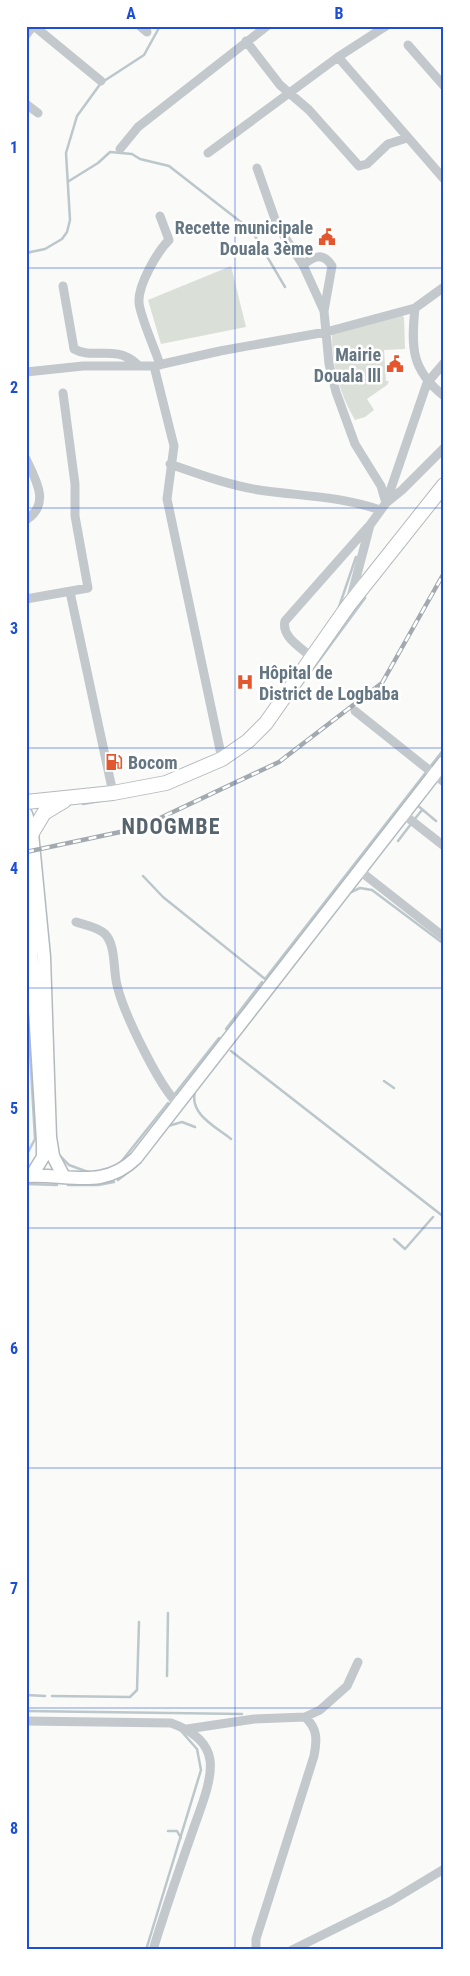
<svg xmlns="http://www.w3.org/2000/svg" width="470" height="1976" viewBox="0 0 470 1976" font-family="'Roboto Condensed',sans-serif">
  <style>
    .green { fill: #dadfd7 }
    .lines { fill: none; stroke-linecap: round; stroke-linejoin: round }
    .stream { stroke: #bbc7cb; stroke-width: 2.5 }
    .secondary-casing { stroke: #b3babf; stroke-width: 15 }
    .primary-casing { stroke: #b5babe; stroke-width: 16 }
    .street { stroke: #c3c8cc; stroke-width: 9 }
    .secondary { stroke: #fff; stroke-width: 12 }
    .primary { stroke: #fff; stroke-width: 14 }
    .rail-casing { stroke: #a2aab0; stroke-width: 4.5 }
    .rail { stroke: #fff; stroke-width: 2.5; stroke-dasharray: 8; stroke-linecap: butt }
    .grid { fill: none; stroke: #1d4ed8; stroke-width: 1; stroke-opacity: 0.55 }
    .labels { text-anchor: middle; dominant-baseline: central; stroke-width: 5; stroke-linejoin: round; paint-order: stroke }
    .poi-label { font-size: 18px; font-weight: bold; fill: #657683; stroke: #fff; text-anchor: end }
    .district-label { font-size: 22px; font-weight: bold; letter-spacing: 1px; fill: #57646e; stroke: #fff }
    .neatline { fill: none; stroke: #1d4ed8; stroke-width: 2 }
    .grid-label { font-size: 16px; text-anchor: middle; font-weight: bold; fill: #1d4ed8 }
  </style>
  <rect width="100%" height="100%" fill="#fafaf8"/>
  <!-- green -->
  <path class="green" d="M231 266 246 327 161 344 148 300Z
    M402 315 404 318 405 349 384 350 386 381H389L387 385 367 399 374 410 365 417 355 420C339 393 331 362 332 331Z"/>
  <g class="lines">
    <!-- stream -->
    <path class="stream" d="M69 181 98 163 110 152 132 154 140 159 169 166 246 226 255 236 285 287
      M26 253 45 249 62 239 67 232 70 220 66 153 77 116 101 83 144 55 160 26
      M339 607 356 557
      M290 700 365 598
      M430 767 444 749
      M26 795H29
      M83 804 100 801
      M417 805 436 821
      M414 820 422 810
      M398 841 411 824
      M143 876 163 897 265 979 427 771
      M349 893 360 888 372 890 444 944
      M26 981 35 1139 26 1156
      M226 1029 262 982
      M231 1051 444 1217
      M384 1081 394 1088
      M195 1092C189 1114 216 1127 231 1139
      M174 1095 219 1038
      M168 1126 182 1122 195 1127
      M59 1155 69 1165 88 1172
      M121 1162 168 1103
      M118 1180 136 1166
      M26 1184 57 1185
      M68 1185H98L114 1182
      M394 1239 405 1249 433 1217
      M167 1676 168 1613
      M26 1695 45 1696
      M52 1696 130 1697 137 1690 139 1622
      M26 1711 242 1714
      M168 1831H177L181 1838
      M146 1950 201 1770 197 1749 182 1732"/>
    <!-- secondary casing -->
    <g class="secondary-casing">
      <path id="secondary" d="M26 814 32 833 44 957 50 1137 53 1156 64 1177
        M26 862 43 1142V1157L32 1175
        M26 1176C68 1173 102 1191 136 1158L444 762"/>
    </g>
    <!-- primary casing -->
    <g class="primary-casing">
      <path id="primary" d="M26 802 113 793 166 783 222 759 248 741 266 723 348 606 444 485
        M32 833 44 813 64 801"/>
    </g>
    <!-- street -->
    <path class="street" d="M34 26 101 81
      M140 26 147 32
      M26 35 33 26
      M246 41 280 85 309 110 359 166 367 164 388 144 407 138
      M408 45 444 86
      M338 57 444 179
      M26 104 38 113
      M120 149 138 127 267 26
      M208 153 338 57 386 26
      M257 168 277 225 303 265 324 311 329 364 336 392 355 444 381 486 386 503 402 490 444 448
      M160 216 169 240C157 252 138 285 139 302 139 314 156 351 160 365
      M303 265C314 256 323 252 332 266L324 311
      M63 286 74 349C93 360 115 344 137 364
      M415 308C411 347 411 370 444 396
      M26 372 83 366H154
      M26 459C36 480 51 504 26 520
      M170 464C199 474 228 485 259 490 299 496 341 496 380 510
      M70 592 113 793
      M26 599 88 588 75 516V484L63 393
      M350 601 370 525 386 503 427 383 444 363
      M311 657C301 647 281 637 285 621L368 527
      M355 711 444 782
      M222 759 167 499 174 446 154 366 220 351 326 332 415 308 444 287
      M403 814 444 846
      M360 871 444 937
      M76 922C85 925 98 927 105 934 116 945 113 970 117 985 123 1012 159 1086 178 1104
      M26 1721 171 1723C188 1729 207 1740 210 1760 213 1780 199 1812 193 1830 179 1870 165 1910 153 1950
      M187 1729 254 1719 305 1717 320 1710 347 1686 358 1662
      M256 1950V1939L314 1756C317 1740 318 1729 305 1717
      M292 1950 391 1901 444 1869"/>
    <!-- secondary -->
    <use href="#secondary" class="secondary"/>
    <!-- primary -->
    <use href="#primary" class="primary"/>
    <!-- rail casing -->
    <g class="rail-casing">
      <path id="rail" d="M26 852 139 828 279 762 382 683 444 573"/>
    </g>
    <!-- rail -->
    <use href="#rail" class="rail"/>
  </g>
  <!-- grid -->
  <path class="grid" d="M235 26V1950M26 268H444M26 508H444M26 748H444M26 988H444M26 1228H444M26 1468H444M26 1708H444"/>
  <!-- icons -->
  <defs>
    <g id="civic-bare" transform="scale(1.35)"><path d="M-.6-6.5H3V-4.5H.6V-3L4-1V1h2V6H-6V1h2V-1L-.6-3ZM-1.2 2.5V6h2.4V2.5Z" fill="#e4572e" stroke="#fff" stroke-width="2.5" paint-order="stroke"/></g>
    <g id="hospital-bare" transform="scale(1.35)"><path d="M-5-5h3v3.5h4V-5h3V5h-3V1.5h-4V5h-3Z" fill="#e4572e" stroke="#fff" stroke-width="2.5" paint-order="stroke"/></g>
    <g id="fuel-bare" transform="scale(1.35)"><path d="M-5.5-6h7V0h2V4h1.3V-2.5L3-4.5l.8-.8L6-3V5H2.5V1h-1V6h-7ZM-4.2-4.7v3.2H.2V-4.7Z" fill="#e4572e" stroke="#fff" stroke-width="2.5" paint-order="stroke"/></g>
  </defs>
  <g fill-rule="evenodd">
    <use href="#civic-bare" x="327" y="237"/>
    <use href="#civic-bare" x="395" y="364"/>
    <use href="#hospital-bare" x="245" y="682"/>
    <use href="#fuel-bare" x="114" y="762"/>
  </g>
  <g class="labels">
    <!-- poi labels -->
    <g class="poi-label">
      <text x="313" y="227">Recette municipale<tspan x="313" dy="21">Douala 3ème</tspan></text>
      <text x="381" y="354">Mairie<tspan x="381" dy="21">Douala lll</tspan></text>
      <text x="259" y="672" text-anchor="start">Hôpital de<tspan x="259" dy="21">District de Logbaba</tspan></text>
      <text x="128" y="762" text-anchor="start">Bocom</text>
    </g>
    <!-- district labels -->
    <g class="district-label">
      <text x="171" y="826">NDOGMBE</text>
    </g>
  </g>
  <!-- border -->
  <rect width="470" height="1976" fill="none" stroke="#ffffff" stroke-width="55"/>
  <rect x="28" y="28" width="414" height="1920" class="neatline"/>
  <g class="grid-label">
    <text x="131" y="19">A</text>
    <text x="339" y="19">B</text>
    <text x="14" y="153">1</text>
    <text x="14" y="393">2</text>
    <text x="14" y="634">3</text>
    <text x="14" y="874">4</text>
    <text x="14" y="1114">5</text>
    <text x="14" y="1354">6</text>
    <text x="14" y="1594">7</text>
    <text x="14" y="1834">8</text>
  </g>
</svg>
